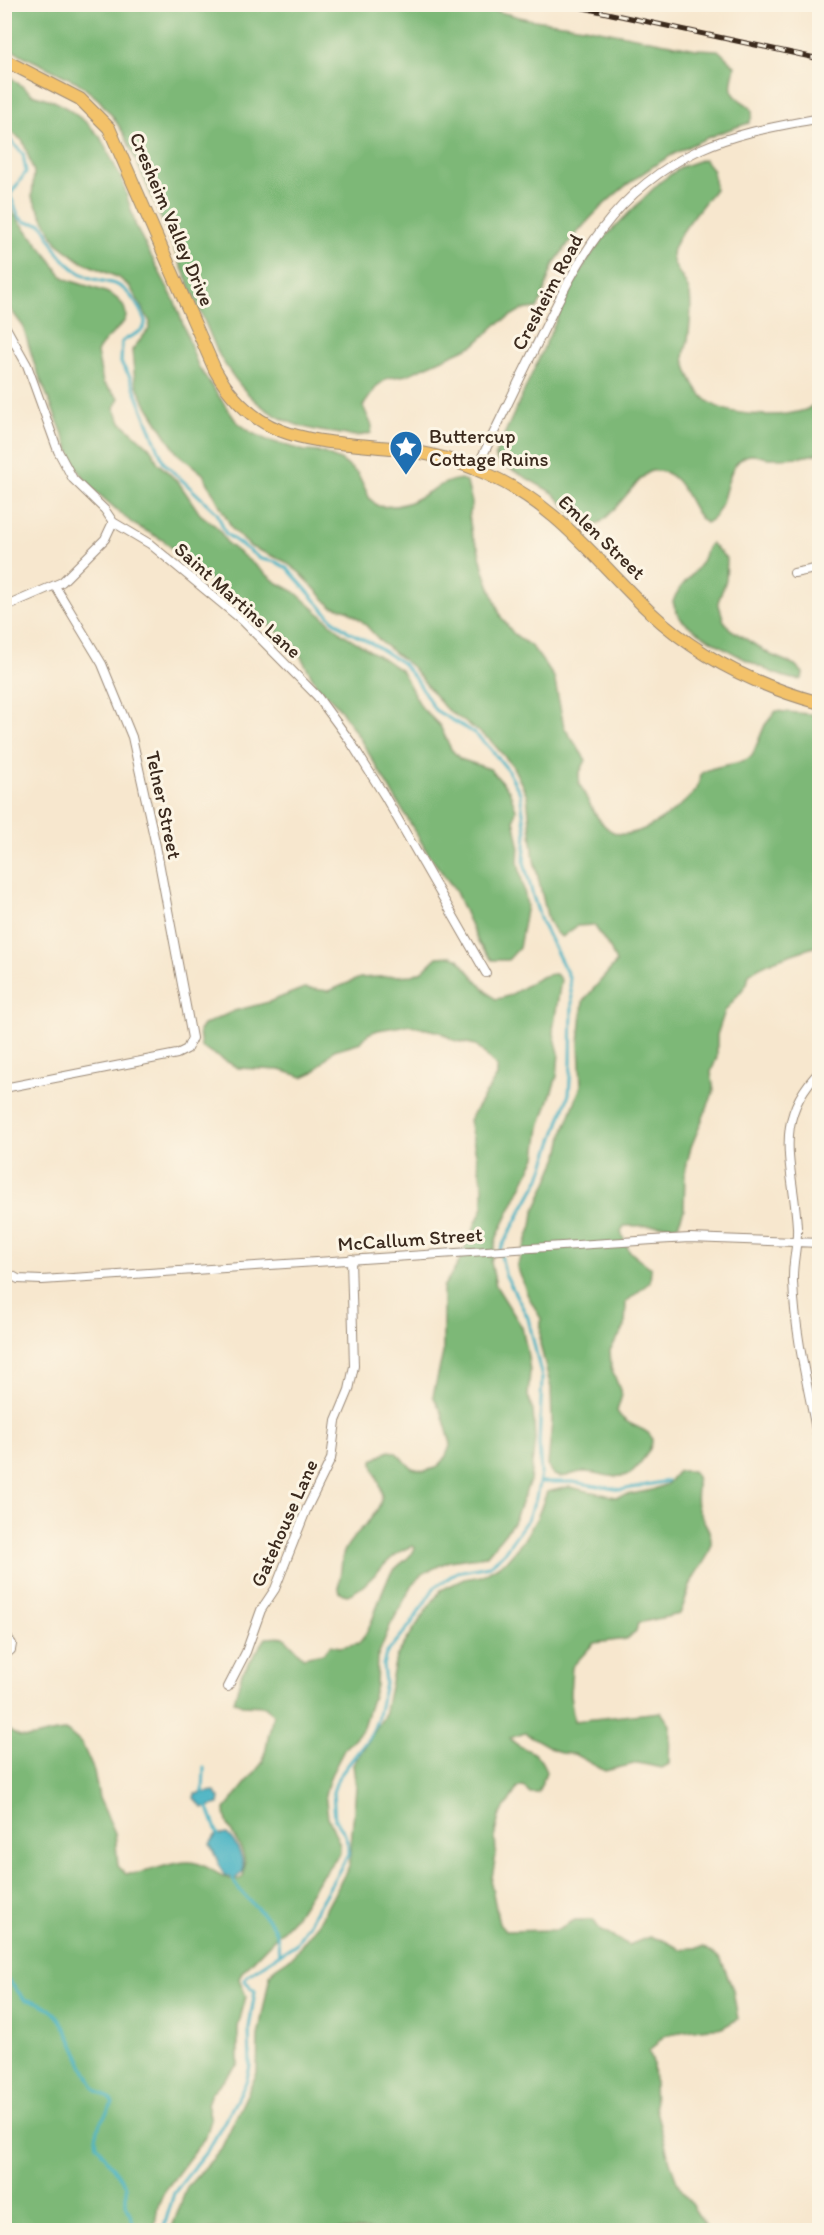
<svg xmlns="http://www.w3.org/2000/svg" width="824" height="2235" viewBox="0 0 824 2235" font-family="Itim,sans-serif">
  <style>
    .forest { fill: #7db877; stroke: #5c714a; stroke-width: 1.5 }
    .water { fill: #46b2c3; stroke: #406e70; stroke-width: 1.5 }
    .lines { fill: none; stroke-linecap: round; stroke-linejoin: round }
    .stream { stroke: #46b2c3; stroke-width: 3 }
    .street-casing { stroke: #998876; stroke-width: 10 }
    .primary-casing { stroke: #998876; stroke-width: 14 }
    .street { stroke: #fff; stroke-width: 8 }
    .primary { stroke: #f3c26a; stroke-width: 12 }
    .rail-casing { stroke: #3b2a1e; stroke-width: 5 }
    .rail { stroke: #fcf5e5; stroke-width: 3; stroke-dasharray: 9; stroke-linecap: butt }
    .labels { text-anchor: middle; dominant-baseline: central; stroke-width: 6; stroke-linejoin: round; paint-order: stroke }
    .street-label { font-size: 20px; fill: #3b2a1e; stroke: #fcf5e5 }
    .poi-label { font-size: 20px; fill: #3b2a1e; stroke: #fcf5e5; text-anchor: start }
  </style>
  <rect width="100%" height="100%" fill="#fcf5e5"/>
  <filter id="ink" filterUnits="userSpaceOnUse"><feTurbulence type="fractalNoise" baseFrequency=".0167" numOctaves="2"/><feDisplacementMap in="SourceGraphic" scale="12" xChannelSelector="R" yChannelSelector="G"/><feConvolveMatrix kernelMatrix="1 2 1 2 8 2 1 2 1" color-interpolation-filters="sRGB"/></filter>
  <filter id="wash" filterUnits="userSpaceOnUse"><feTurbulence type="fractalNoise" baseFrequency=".008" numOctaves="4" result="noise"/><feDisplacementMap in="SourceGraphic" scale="24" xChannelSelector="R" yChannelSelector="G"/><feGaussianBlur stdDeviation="1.35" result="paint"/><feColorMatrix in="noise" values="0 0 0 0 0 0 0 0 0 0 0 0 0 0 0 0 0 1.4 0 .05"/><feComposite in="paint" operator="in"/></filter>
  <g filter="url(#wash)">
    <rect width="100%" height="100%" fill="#f7e7ce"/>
    <!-- forest -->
    <path class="forest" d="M5 4 472 5 527 19 584 27 696 49 718 50 735 66C734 73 730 83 732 90 737 106 761 102 749 123 668 147 603 192 555 262 546 277 547 295 537 308L521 310 497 324 474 345 407 375 388 378 377 386 363 406 372 426 371 433C359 438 347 435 335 433 278 427 246 402 218 353L146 183 124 134 113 117 99 100 77 82 5 47Z
      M4 72 32 94 54 101 68 109 87 123 100 137 122 180 136 227 175 302 198 366 236 421 252 433 267 440 305 451 321 452 342 461 358 474 370 499 378 506C418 511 430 482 461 479L467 483 472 503 469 516 472 536 478 547 484 571 501 617 513 633 533 648 554 677 564 727 586 760 579 774V783C587 798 597 824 613 832 636 843 683 807 696 790 699 786 699 778 702 773 718 763 737 767 752 756L765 725 776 711 819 715V945C797 953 768 960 749 974L747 984 725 1011 717 1035V1057L711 1072 714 1091 691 1147 685 1172 684 1210 678 1225 624 1226 621 1232 629 1251 651 1268 650 1282 626 1302 625 1327 610 1350 611 1367 622 1395 617 1411C629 1436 681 1422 630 1474 612 1481 598 1471 583 1472 571 1472 563 1482 551 1473L548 1465 552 1422 551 1388 540 1344 541 1319 527 1294 517 1266 532 1226 534 1212 559 1155 564 1131 581 1086 579 1044 583 1001 616 963 611 950 594 925 577 926 562 937 555 932 548 920 534 860 527 795 512 765 490 740 445 708 412 667 382 643 363 622 347 610 331 606 300 573 284 561 251 547 233 530 203 474 177 453 143 399 135 381 132 350 149 329 150 322 130 287 119 278 82 262 57 243 32 197 34 172 23 141 5 127Z
      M704 159 713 170 715 189C704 204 679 232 673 249 668 266 687 278 690 295 692 309 690 326 688 340 687 348 682 354 685 362 688 375 697 393 708 401 728 417 781 418 805 410 811 408 815 403 819 399V453C803 458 786 458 769 458 761 457 753 453 746 456 720 468 731 512 706 523 687 511 685 467 651 471 630 482 608 530 585 527L553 493 498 462 495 455 571 288 589 258 603 239 660 182 681 167Z
      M4 201C19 222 35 240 51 260 56 266 57 273 65 278 82 288 122 288 126 314 128 325 101 339 97 353L103 383 119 398 114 408 121 422 151 449 158 463 179 483 200 514 218 528 227 543 276 582 295 592 343 634 401 670 422 708 440 726 451 749 460 759 490 769 509 790 516 809 514 820 519 844 518 862 527 905 519 948 508 960H492L479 944 455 890 429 855 359 737 337 705 316 684 295 646 222 587 200 574 163 540 133 524 93 489 77 468 35 366 23 326 5 302Z
      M711 543 727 559 726 580 718 602 724 621 730 629 771 655 795 665 803 673 802 679C785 685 695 634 681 619 677 615 675 608 673 602 678 584 696 575 703 559 706 552 705 548 711 543Z
      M452 956 459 959C462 964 491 998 496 999 518 997 535 973 556 974L561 980 553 1030 559 1053 557 1076 540 1127 536 1157 497 1237 491 1262 496 1286 522 1327 527 1351 530 1371 528 1396 533 1411 535 1439 530 1481 513 1523 486 1556 449 1561 424 1573 413 1584 390 1626 377 1658 376 1686 362 1730 345 1748 331 1775 325 1794 328 1817 340 1845V1853L320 1878 296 1916 242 1972 239 1979 246 1996 238 2027V2064L211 2093 207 2104 211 2120 206 2136 164 2192 158 2206 154 2230H5L4 1726C27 1749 39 1731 67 1731L82 1744 94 1771 99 1798 115 1833 118 1866 126 1874C147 1875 176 1858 196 1863 212 1866 229 1887 243 1877 252 1847 224 1835 225 1809L263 1762 273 1715 265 1706 242 1705 234 1701 242 1673 266 1638 284 1637 303 1657 323 1653 331 1645 340 1647 359 1643C376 1623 377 1597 390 1575 397 1563 411 1560 415 1548L413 1546C386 1553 372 1587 347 1595L340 1593C337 1585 340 1578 341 1570 342 1562 341 1556 346 1548 355 1531 376 1520 381 1500 385 1485 372 1474 373 1460L389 1451 395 1452 412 1468 424 1471 436 1468 444 1460 451 1444 442 1413 433 1396 443 1353V1287L457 1266 483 1207V1188L469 1120 497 1076V1067L476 1045 453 1040 440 1032 408 1025 378 1030 368 1034 361 1042 334 1050 314 1072 303 1077 280 1070 238 1068 201 1047 199 1031 203 1025 234 1011 269 1002 304 988 329 991 360 978 413 975 422 971 437 957Z
      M678 1471H692C702 1481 694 1493 697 1506 700 1519 711 1527 711 1541 712 1556 699 1566 693 1579 688 1590 685 1602 680 1614L638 1623 636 1631 627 1639 594 1643 572 1667 570 1694 574 1721 661 1712 670 1725 669 1764 662 1768 638 1763 605 1771 574 1754 560 1753 525 1733 510 1738C520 1753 537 1744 546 1772L538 1793H530L523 1786 518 1787 499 1817 495 1833 496 1855 491 1883 499 1924 505 1931 556 1930 575 1920H593L601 1931 629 1945 649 1937 663 1940 680 1949 704 1947 721 1959 733 1990 738 2019 722 2028C713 2027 670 2032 663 2037 658 2040 655 2047 649 2051L653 2063 655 2107 670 2162 678 2184 708 2230H171L187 2187 220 2151 257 2073 258 2036 270 1975 275 1968 293 1956 318 1924 349 1866 356 1787 353 1765 384 1716 396 1657 425 1612 441 1590 464 1579 481 1576 505 1562 523 1541 537 1518 547 1492 569 1487 616 1497 652 1490 667 1484Z"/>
    <!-- water -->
    <path class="water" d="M214 1791 220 1798 219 1804 203 1808 194 1798 195 1794Z
      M227 1834C236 1842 245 1859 243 1872L235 1879 224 1875 210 1844 215 1836Z"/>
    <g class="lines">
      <!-- stream -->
      <path class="stream" d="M4 133 23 154 26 172 10 195 19 217 26 222 42 224C55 244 53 251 73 268 103 292 117 268 140 310 143 315 147 321 144 327 142 333 128 336 122 342L121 363 129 375 164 463 217 513 226 534 261 559 276 562 288 569 332 619 349 632 371 643 402 663 418 682 435 710 474 733 489 747 507 769 520 793 526 832 524 862 533 896 541 921 569 977 572 999 571 1063 569 1094 540 1178 500 1250 505 1274 528 1318 542 1378 539 1445 541 1474 536 1498 527 1520 503 1554 489 1566 457 1572 434 1588 411 1624 386 1654 383 1665 385 1683 377 1720 371 1735 338 1778 333 1792 335 1820 344 1832 348 1845V1855L297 1943 248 1975 244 1980 255 1991 249 2028 250 2066 246 2083 210 2147 174 2193 163 2230
        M539 1482H573L621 1490 667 1481
        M203 1793 204 1768
        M207 1805 219 1838
        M232 1876C240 1899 269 1912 277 1936 279 1942 278 1949 279 1955
        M4 1975 25 2000C68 2001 75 2059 95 2088 100 2095 108 2095 113 2103L100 2123 96 2137 97 2145 126 2186V2204L134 2226 144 2230"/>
    </g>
  </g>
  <g filter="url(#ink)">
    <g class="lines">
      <!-- street casing -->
      <g class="street-casing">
        <path id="street" d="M4 324 27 365 58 451 73 479 105 510 113 522 150 544 243 621 317 696 350 741 384 795 486 973
          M476 469C497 427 517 384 538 342 578 259 613 190 701 149 738 132 780 126 820 118
          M794 573 820 568
          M4 607 62 582 105 539 113 522
          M820 1071C770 1121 794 1167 797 1227 798 1245 792 1263 793 1282 795 1338 810 1395 820 1450
          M4 1088 177 1054 187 1049 192 1038 156 846 132 737 102 664 55 586
          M4 1271 18 1279 42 1280 653 1240 690 1238 820 1243
          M4 1633 12 1644 11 1650 4 1656
          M228 1687 246 1652 261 1610 275 1589 307 1508 331 1459 336 1421 349 1390 354 1366 351 1259"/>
      </g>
      <!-- primary casing -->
      <g class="primary-casing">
        <path id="primary" d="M4 60 80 99 109 128 215 370C257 445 316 440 391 448 424 452 457 460 487 474 560 507 594 559 649 611 697 656 757 686 820 703"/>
      </g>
      <!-- street -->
      <use href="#street" class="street"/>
      <!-- primary -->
      <use href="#primary" class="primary"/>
      <!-- rail casing -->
      <g class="rail-casing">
        <path id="rail" d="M565 4 820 59"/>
      </g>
      <!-- rail -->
      <use href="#rail" class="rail"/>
    </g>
  </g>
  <!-- icons -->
  <defs>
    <g id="sight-pin" transform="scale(1.725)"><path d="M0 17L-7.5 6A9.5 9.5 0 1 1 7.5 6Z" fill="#1f6fb2" stroke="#fcf5e5"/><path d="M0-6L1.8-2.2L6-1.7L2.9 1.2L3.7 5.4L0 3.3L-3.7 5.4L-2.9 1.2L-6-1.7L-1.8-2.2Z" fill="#fff"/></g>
  </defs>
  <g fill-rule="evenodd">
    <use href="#sight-pin" x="406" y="447"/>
  </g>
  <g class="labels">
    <!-- street labels -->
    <g class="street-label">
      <text transform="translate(172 219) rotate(67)">Cresheim Valley Drive</text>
      <text transform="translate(547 292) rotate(-62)">Cresheim Road</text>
      <text transform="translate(602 537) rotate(44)">Emlen Street</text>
      <text transform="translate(238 600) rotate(42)">Saint Martins Lane</text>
      <text transform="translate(164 805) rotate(78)">Telner Street</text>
      <text transform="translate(410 1239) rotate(-4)">McCallum Street</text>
      <text transform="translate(284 1523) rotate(-66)">Gatehouse Lane</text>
    </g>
    <!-- poi labels -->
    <g class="poi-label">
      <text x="429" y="436">Buttercup<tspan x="429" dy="23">Cottage Ruins</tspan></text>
    </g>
  </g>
  <!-- margin -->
  <rect width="824" height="2235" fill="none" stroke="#fcf5e5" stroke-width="24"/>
</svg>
